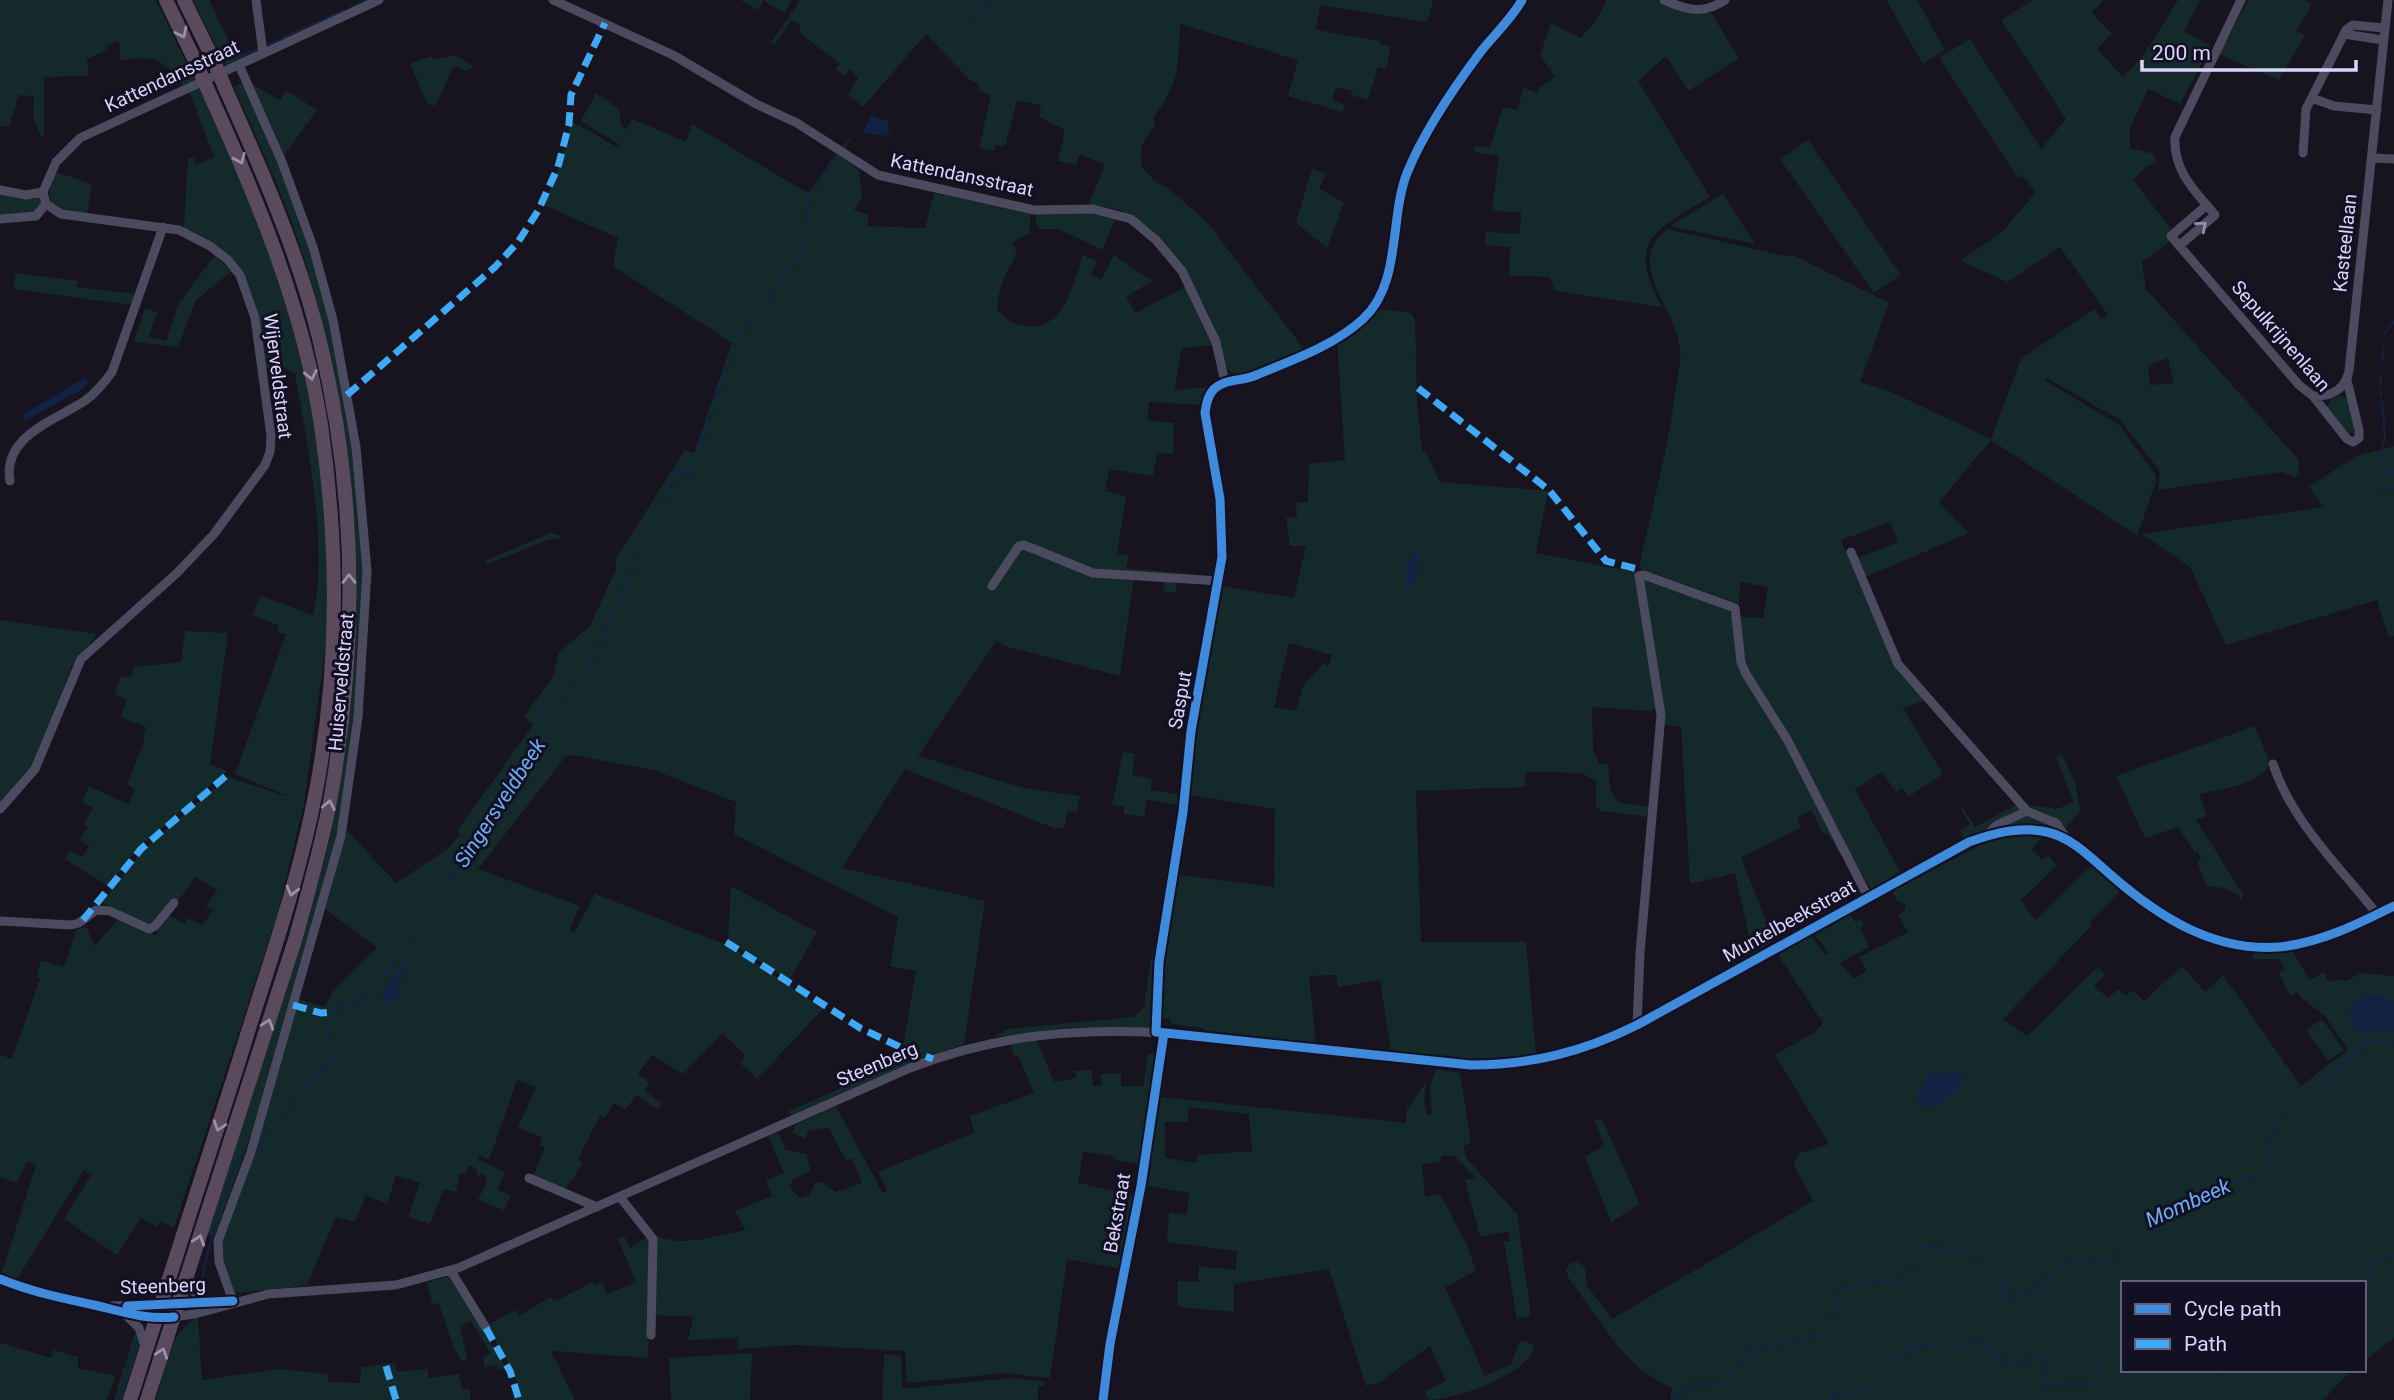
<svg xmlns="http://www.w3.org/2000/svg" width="2394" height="1400" viewBox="0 0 2394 1400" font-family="Roboto,sans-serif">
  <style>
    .green { fill: #14292a; fill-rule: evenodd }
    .water { fill: #122242 }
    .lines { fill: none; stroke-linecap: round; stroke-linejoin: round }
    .stream { stroke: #122242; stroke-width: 2 }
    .minor { stroke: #4c4a5e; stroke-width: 9 }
    .highway { stroke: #5b4a5d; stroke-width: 14 }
    .highway-bridge { stroke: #5b4a5d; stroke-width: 14 }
    .quiet { stroke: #3fa9f5; stroke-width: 7; stroke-dasharray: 14 7; stroke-linecap: butt }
    .cycleway-casing { stroke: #141023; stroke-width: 13 }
    .cycleway { stroke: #408adc; stroke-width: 9 }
    .oneway { stroke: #9b90ac }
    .oneway2 { stroke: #9490ad }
    .labels { text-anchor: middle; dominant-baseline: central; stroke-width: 6; stroke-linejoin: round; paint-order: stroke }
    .street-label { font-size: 19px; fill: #dbd5fc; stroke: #141023 }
    .water-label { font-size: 21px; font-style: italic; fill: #6aaef4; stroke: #141023 }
  </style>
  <rect width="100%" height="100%" fill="#17141f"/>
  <!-- green -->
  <path class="green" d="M0 0H156L195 81 182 85C165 59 153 55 121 60L119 41 107 46V50L87 59 89 76 44 77V136L41 137 33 116 34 96 19 95 9 126H0Z
    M193 0H209L236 56 260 47V51L227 68Z
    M740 0H792L784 13 763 0 759 10Z
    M800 0H1433L1427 22 1320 5 1316 30 1380 41V45L1391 46 1386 69 1378 67 1368 100 1351 95 1353 91 1336 87 1332 100 1345 105 1342 112 1288 96 1298 60 1180 24C1178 67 1180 82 1153 118L1155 125 1141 146V166L1155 182 1169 189 1206 221 1304 349 1240 375C1235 374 1234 375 1230 371 1220 361 1218 339 1213 326 1193 277 1151 199 1088 207L1105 165 1080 154 1076 165 1058 161 1065 130 1039 117 1041 105 1017 100 1005 146 995 145 994 151 979 148 991 96 977 90 979 84 970 80 926 34 863 107 848 94 858 78 850 69 844 77 835 69 840 64 799 32 801 26 792 20 775 44 771 43Z
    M1607 0H1656L1686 13H1711L1739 58 1688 91 1666 56 1638 81 1710 197C1656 230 1625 238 1662 307L1555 291 1550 277 1509 276 1510 247 1485 245 1486 232 1520 234 1521 212 1492 211 1499 156 1475 152V146L1490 148 1503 107 1517 110 1523 88 1538 93 1539 88 1555 77 1540 55 1551 23 1581 38 1596 20Z
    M1886 0H1917L1945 50 1923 64Z
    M2033 0H2103L2092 13 2112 34 2097 49 2123 77 2143 56 2178 0H2200L2184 31 2211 46 2180 104 2148 89 2130 128V148L2154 154 2156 163 2147 166 2133 180 2171 229 2169 242 2142 262 2146 289 2298 459 2299 473 2294 477 2283 472 2158 490 2160 471 2120 420 2047 378 2046 381 2119 425 2155 474 2156 482 2137 536 1991 440 1939 502 1969 533 1863 578 1855 559 1898 542 1890 522 1841 540 1896 665 1925 700 1903 709 1943 774 1908 797 1902 788 1896 792 1882 772 1855 789 1900 872 1871 889 1849 854 1842 857 1827 833 1824 835 1811 810 1797 818 1801 827 1741 857 1774 941 1753 953 1735 873 1690 884 1681 727 1663 724 1640 585 1642 576 1732 608 1739 663 1773 721 1776 720C1751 678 1743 665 1739 617L1763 618 1768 587 1740 582 1739 604 1639 568C1651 510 1668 452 1675 394 1677 380 1681 365 1680 351 1679 311 1621 262 1668 229L1789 257 1791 254 1889 303 1860 382 1889 391 1991 439 2021 359 2094 309 2102 320 2108 315 2060 247 2008 282 1960 261 2001 233 2036 192 2021 175 2018 178 1939 58 1970 39 2041 149 2066 119 2001 20ZM2168 358 2174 383 2150 385 2148 366Z
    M2248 0H2304L2312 4 2296 31 2305 35 2279 80 2219 54Z
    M455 55 474 67 466 71 454 66 435 106 427 103 410 64 431 56 434 60Z
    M242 83 279 162 311 247 331 322 354 449 364 547 359 670 338 835 261 1107 214 1237 207 1233C235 1145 263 1059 290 971 301 934 315 896 325 857 374 656 365 443 300 246 282 192 257 139 234 87Z
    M252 84 280 100 286 90 317 110 283 157Z
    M199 87 268 244 303 365 316 433 325 509 329 622 304 804 277 916 174 1228 160 1221 156 1227 141 1218 117 1255 64 1219 91 1175 84 1170 16 1281 1 1275 36 1165 27 1162 17 1183 0 1177V1055L12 1059 40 979 36 977 41 960 64 967 77 929 86 927 95 946 119 918 156 935 158 932 154 930 167 914 185 924 188 918 202 925 213 911 206 906 217 890 196 877 174 906 147 925 102 903 143 850 228 777 295 799 235 774 286 634 278 633V625L252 615 261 596 313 615C329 549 307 441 295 373L280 366 277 373 265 368C256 302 253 257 184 228L188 159 194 157 195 165 214 157 189 91Z
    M596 93 619 109 621 125 626 129 632 119 686 142 692 124 808 193 837 154 859 170 862 197 854 210 869 215 867 226 925 228 934 193 1031 213 1029 233 1012 243 1017 254C1006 272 998 288 997 309 1007 321 1014 325 1030 326 1065 329 1074 281 1083 255L1097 261 1091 275 1101 280 1114 255 1152 281 1126 297 1136 313 1187 286 1214 345 1182 348 1174 390 1212 387 1202 405 1149 402 1148 420 1174 423 1173 454 1157 453 1153 476 1109 469 1105 491 1126 496 1117 554 1129 556 1126 568 1189 574 1188 580 1177 579 1175 593 1163 591 1164 582 1134 578 1120 676 1004 646 997 640 918 756 1024 788 1080 796 1076 813 1068 810 1064 828H1054L905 769 842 868 985 901 964 1044 878 1077 792 1116 789 1111 921 1053 903 1046 916 971 890 966 898 917 734 834 736 802 653 770 572 755 565 757 478 869 580 906 569 930 574 933 595 894 732 947 823 1009 757 1079 740 1063 746 1056 723 1033 683 1074 652 1055 638 1074 650 1083 644 1090 662 1104 657 1109 637 1095 625 1110 614 1103 605 1118 600 1116 578 1159 583 1164 564 1190 533 1177 545 1148 540 1145 542 1137 518 1128 536 1087 517 1080 489 1160 480 1155 478 1159 505 1173 497 1190 511 1195 504 1210 478 1200 487 1181 483 1174 478 1176 475 1167 468 1166 466 1173H460L456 1192 444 1189 430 1224 408 1217 420 1183 396 1176 387 1204 366 1195 355 1222 336 1217 307 1285 235 1293 222 1259 221 1241 298 999 325 1007 332 993 377 947 323 908 346 829 396 883 450 847 460 835 457 831 533 725 524 716 553 677 559 652 590 626 617 567 615 560 685 450 694 453 732 343 613 266 618 238 544 205 564 153 571 121 619 148 620 145 581 121Z
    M1808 140 1901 275 1874 293 1780 159Z
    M1312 168 1326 174 1319 188 1344 203 1327 248 1296 223Z
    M55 172 92 184 87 214C54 210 41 207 55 172Z
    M0 194 39 196 43 204 33 215 0 216Z
    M1723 194 1755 244 1670 226Z
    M1037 212 1097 214 1116 218 1102 250 1059 229H1039L1035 221Z
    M214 256 232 271 196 300 178 347 134 342 145 308 157 312 149 337 166 341 179 303Z
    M16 273 78 281 76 287 136 294 131 303 125 304 13 289Z
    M1376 309 1411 313 1415 319 1417 401 1422 452H1426L1440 482 1548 491 1536 553 1634 572 1657 707 1651 711 1592 707 1593 748 1599 764H1608L1610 789 1618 802 1650 807 1649 817 1600 811 1596 805V781L1582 773 1525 772V787L1416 791 1421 942H1526L1536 1054 1471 1060 1391 1052 1380 980 1338 987 1336 975 1309 976 1316 1045 1204 1033V1028L1171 1024V1019L1160 1018 1151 1028 1071 1027 994 1037 1008 1029 1134 1017 1144 1007 1150 964 1174 874 1274 887 1275 809 1188 795 1194 731 1221 586 1294 598 1306 546H1290L1286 518 1297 516 1296 503 1308 502 1309 464 1345 460 1337 343 1360 328ZM1289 643 1332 655 1329 665 1323 664 1303 686 1296 711 1274 707Z
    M2341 396 2348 399 2355 432 2348 434 2326 407 2332 398Z
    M2394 446V636L2389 638 2377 600 2226 645 2190 567 2142 534 2324 507 2309 487 2356 456Z
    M551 533 564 537 546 541 488 564 484 561Z
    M0 620 97 634 71 668 36 760 0 804Z
    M185 631 228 633 210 764 227 771 137 849 108 886 65 859 70 851 82 857 89 846 79 840 88 827 84 824 93 808 82 802 89 786 129 805 135 789 127 785 145 739 143 738 146 727 120 717 127 699 114 695 121 677 132 676 133 667 181 662Z
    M2255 726 2270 763C2260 785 2221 789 2199 794L2207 816 2196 820 2243 894 2241 900C2233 889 2221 886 2207 887L2197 861 2201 858 2197 851 2195 853 2178 827 2145 838 2116 776Z
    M1123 752 1135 754 1132 775 1152 779 1150 790 1180 795 1179 806 1147 799 1144 817 1124 814V806L1112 805Z
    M2062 754 2076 785 2080 811 2066 828 2056 818 2026 805 2057 809 2074 802 2056 757Z
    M2018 804 2026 814 2043 818 2061 832C2029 820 1994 824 1964 838L1960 831 1970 824 1961 809 1963 808 1975 827Z
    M2026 834 2043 836 2032 850 2042 860 2048 855 2057 866 2021 900 2035 920 2092 865 2120 891 2090 922 2092 925 2003 1019 2027 1036 2098 967 2105 974 2094 986 2108 998 2119 989 2126 996 2133 990 2144 1001 2182 966 2205 992 2223 975 2301 1086 2348 1050 2325 1016 2299 996 2298 992 2290 995 2279 973 2285 969 2279 959H2252L2254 952 2292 951 2310 980 2324 972 2327 981 2348 980 2361 973 2394 976V1001L2377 994 2359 1032 2394 1031V1338L2364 1361V1283H2123V1370H2352L2323 1400H1670L1672 1389 1642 1371 1618 1347 1568 1277 1566 1270 1570 1264 1577 1262 1585 1267 1587 1286 1612 1319 1813 1201 1793 1164 1800 1153 1829 1144 1775 1055 1815 1032 1823 1023 1776 952 1809 934 1826 955 1829 953 1814 934 1850 914 1855 922 1861 919 1864 925 1860 928 1869 947 1840 963 1854 979 1867 971 1859 957 1908 932 1898 916 1905 910 1906 904 1897 901 1892 891 1996 837ZM1956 1071 1920 1105 1929 1073 1951 1074Z
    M731 886 817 932 789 981 728 940Z
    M2322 1019 2344 1050 2328 1061 2306 1030Z
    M1037 1041 1054 1082 1076 1078 1075 1071 1092 1070 1093 1086H1102L1101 1074 1121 1073V1086H1143L1148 1053 1158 1055 1154 1085H1163L1162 1097 1406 1123 1407 1109 1426 1082 1424 1100 1427 1115 1432 1114 1430 1086 1436 1069 1460 1073 1471 1142 1463 1147 1467 1159 1517 1214 1531 1316 1517 1319 1504 1242 1510 1241 1509 1231 1480 1237 1465 1180 1476 1178 1455 1156H1441V1162L1422 1164 1425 1197 1440 1194 1466 1243 1476 1271 1445 1287 1485 1376 1511 1364 1519 1343 1525 1340 1534 1346C1531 1374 1454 1400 1429 1400L1424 1391 1446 1381 1430 1346 1380 1382 1366 1386 1329 1269 1234 1284V1312L1177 1307 1178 1281 1198 1282 1199 1266 1236 1270 1237 1251 1167 1242 1169 1212 1187 1215 1189 1193 1143 1185 1141 1165 1113 1159V1156L1083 1152 1078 1183 1135 1196 1121 1269 1067 1259 1050 1378 1005 1373 907 1383 905 1351 795 1345 737 1349 738 1338 688 1340 693 1317 654 1315 657 1236C684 1248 718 1235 745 1230L735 1211 772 1196 766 1180 784 1173 768 1136 778 1132 786 1150 806 1154 811 1171 795 1178 789 1185 799 1198 810 1195 815 1183 821 1182 836 1192 862 1183 852 1158 846 1161 828 1127 808 1131 805 1139 792 1133 795 1125 836 1106 882 1192 888 1193 878 1172 974 1133 970 1116 1034 1093 1018 1055 1014 1056 1010 1044ZM1189 1107 1249 1114 1252 1151 1197 1155 1196 1163 1165 1158V1122H1188Z
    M1602 1119 1640 1204 1611 1222 1585 1157 1604 1146 1594 1120Z
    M624 1236 630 1248 649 1236 653 1250 648 1358 551 1351 575 1400H509L521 1397C517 1370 500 1348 486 1326L515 1310 519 1316 551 1297 554 1302 593 1282 594 1285 603 1282 606 1294 636 1282 618 1239Z
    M449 1276 506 1368 499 1370 497 1365 485 1367 483 1357 491 1354 471 1321 460 1326 467 1359 463 1361C454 1356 444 1315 438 1303L433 1304 426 1283Z
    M198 1318 202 1380 278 1369 327 1374 329 1382 360 1383 361 1367 395 1363 396 1372 427 1369 429 1378 459 1374 463 1390 469 1389 471 1400H156C164 1374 169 1328 198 1318Z
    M135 1333 140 1343 122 1400H114Z
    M0 1343 52 1358 53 1350 78 1357V1368L115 1376 107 1400H0Z
    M752 1353 750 1400H671L669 1358Z
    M884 1354 901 1356 902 1389 1012 1378 1044 1382V1386H1038V1400H882Z"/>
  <!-- water -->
  <path class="water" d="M871 115 888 121 889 133 886 136 863 133Z
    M84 378 89 382 81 390 25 421 22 415Z
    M1420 552 1414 586 1405 588C1402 578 1408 559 1414 552Z
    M403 963 409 965 399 981V996L387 1005 382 1001 384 992Z
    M2366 994H2377L2394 1001V1031L2359 1032 2349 1019 2354 1003Z
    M1959 1070 1963 1080C1955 1097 1939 1111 1920 1105L1917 1097 1929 1073 1951 1074Z"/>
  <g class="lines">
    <!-- stream -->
    <path class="stream" d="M351 7 367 0
      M267 45 344 10
      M939 48 990 0
      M242 57 257 50
      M843 148 850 139
      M806 238C806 194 812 192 835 156
      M2385 333 2394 321
      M2382 362 2383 347
      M2380 384 2381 377
      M2381 390V396
      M2382 401 2383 412
      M2383 413 2385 436 2380 457 2394 474
      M2382 489H2394
      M287 1114 332 1058 333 1053 327 1040 330 1032 326 1025 337 1008 366 1001 547 737 540 716 587 673 675 476 674 470 677 468 681 473 686 469 690 473 738 338 805 248 804 244
      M253 1158 265 1138 277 1126
      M2361 1283 2372 1274 2377 1260 2394 1254
      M203 1285C200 1269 231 1166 242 1155
      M2217 1370 2218 1379 2230 1370
      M118 1400 136 1343
      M1673 1400 1688 1385C1732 1379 1720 1393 1748 1352L1819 1335 1829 1324 1841 1289 1877 1281 1899 1283C1913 1272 1915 1264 1914 1247 1931 1242 1986 1256 1996 1272 2001 1278 2003 1290 2005 1298L2037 1289 2068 1260 2080 1258 2106 1262 2111 1260 2128 1231 2155 1214 2218 1186 2259 1175 2266 1166 2275 1120 2338 1070 2365 1045 2373 1041 2394 1044
      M1827 1400C1838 1392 1853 1397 1865 1390 1883 1380 1903 1342 1927 1345 1935 1345 1939 1353 1945 1357L1968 1340 1991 1347 1999 1359 2008 1362 2016 1364 2039 1357 2047 1368 2046 1385H2051L2093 1383 2100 1375V1355L2123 1342"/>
    <!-- minor -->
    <path class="minor" d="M256 0 263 53
      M553 0 673 55 756 104 797 123 878 175 1034 210 1093 209 1131 219 1156 240 1182 271 1216 342 1225 382
      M1664 0C1687 10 1703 15 1725 0
      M2344 34 2383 40
      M2312 98 2334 106 2377 110
      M2303 153 2306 109 2346 30 2353 25 2384 28
      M2373 158 2394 159
      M0 190 26 195 43 192 56 162 80 138 379 0
      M2207 205 2171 236 2299 385 2313 396 2347 439 2353 442 2359 438V430L2347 380
      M0 219 36 216 46 204
      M2179 246 2215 215C2195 191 2173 171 2175 137L2241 0
      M2313 396C2332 397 2345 389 2349 371L2388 0
      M10 481C2 435 57 420 86 400 97 392 104 383 112 372L163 227
      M1851 552 1898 664 2027 811
      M992 586 1019 546 1024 545 1093 573 1220 581
      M2273 764C2292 822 2340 867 2377 914
      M0 809 35 769 81 659 177 573 214 534 265 465 270 452 271 436 255 318 240 275 228 260 210 246 179 230 61 214 46 204 43 192
      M1988 834 1997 825 2027 811 2056 823 2068 840
      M0 921 71 925 79 923 96 910 110 911 149 929 155 926 174 903
      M1637 1025 1640 953 1661 715 1639 576 1644 575 1735 608 1741 662 1746 674 1788 741 1868 897
      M1156 1032 1159 962 1183 812 1191 731 1222 557 1220 499 1205 413C1206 404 1208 395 1214 389 1225 379 1241 381 1254 376 1290 361 1334 346 1363 319 1402 283 1389 219 1407 173 1424 131 1455 86 1482 50 1495 34 1512 18 1522 0
      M529 1178 597 1207
      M620 1197 653 1239 651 1335
      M451 1271 486 1328
      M188 1276 195 1293 207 1302
      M0 1279 46 1296 156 1319 195 1314 268 1294 396 1285 458 1268 910 1068C996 1035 1072 1028 1164 1033L1471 1065C1531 1065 1583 1052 1637 1025L1969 842C1994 833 2020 826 2047 832 2073 838 2092 859 2112 876 2159 917 2214 952 2279 947 2320 943 2358 924 2394 906
      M233 1301 219 1262 218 1241 251 1152 341 836 358 717 367 571 356 447 333 320 313 247 282 162 239 65
      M111 1306 222 1301
      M126 1315 139 1328 145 1347
      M1103 1400 1110 1344 1141 1186 1164 1033"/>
    <!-- highway -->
    <path class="highway" d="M166 0 197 65
      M184 0 213 59
      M130 1400C167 1288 203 1176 238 1064 265 975 297 888 315 796 339 674 339 548 321 425 303 309 259 203 211 97
      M147 1400 295 940C308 893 322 845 331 796 358 644 356 488 319 338 298 252 262 171 226 90"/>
    <!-- highway-bridge -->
    <path class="highway-bridge" d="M213 59 226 90
      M197 65 211 97"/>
    <!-- quiet -->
    <path class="quiet" d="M1418 388 1549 490 1606 561 1637 569
      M347 395 495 267 518 242 538 211 558 167 569 124 571 95 605 23
      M83 920 141 849 227 775
      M726 942 860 1028 900 1047 933 1059
      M293 1005 321 1013 332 1012
      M486 1328 510 1371 519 1400
      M386 1366 396 1400"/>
    <!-- cycleway casing -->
    <g class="cycleway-casing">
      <path id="cycleway" d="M1522 0C1512 18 1495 34 1482 50 1455 86 1424 131 1407 173 1389 219 1402 283 1363 319 1334 346 1290 361 1254 376 1241 381 1225 379 1214 389 1208 395 1206 404 1205 413L1220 499 1222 557 1191 731 1183 812 1159 962 1156 1032 1471 1065C1531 1065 1583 1052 1637 1025L1969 842C1994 833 2020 826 2047 832 2073 838 2092 859 2112 876 2159 917 2214 952 2279 947 2320 943 2358 924 2394 906
        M0 1279C31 1292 62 1298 94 1305 121 1311 145 1320 174 1317
        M127 1306 233 1301
        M1103 1400 1110 1344 1141 1186 1164 1033"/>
    </g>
    <!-- cycleway -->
    <use href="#cycleway" class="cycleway"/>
  </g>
  <!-- one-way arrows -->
  <defs><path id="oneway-chevron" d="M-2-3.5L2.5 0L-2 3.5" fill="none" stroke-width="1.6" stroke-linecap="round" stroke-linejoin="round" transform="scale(1.75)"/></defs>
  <g class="oneway">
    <use href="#oneway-chevron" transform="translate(182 33) rotate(64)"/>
    <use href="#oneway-chevron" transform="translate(240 159) rotate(66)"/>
    <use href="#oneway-chevron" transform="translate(311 375) rotate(78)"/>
    <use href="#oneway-chevron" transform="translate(349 579) rotate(-90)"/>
    <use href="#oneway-chevron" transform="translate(329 805) rotate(-78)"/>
    <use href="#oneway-chevron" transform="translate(292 891) rotate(105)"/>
    <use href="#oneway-chevron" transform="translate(268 1024) rotate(-72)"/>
    <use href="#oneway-chevron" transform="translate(219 1126) rotate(108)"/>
    <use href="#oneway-chevron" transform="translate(199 1240) rotate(-72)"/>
    <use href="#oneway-chevron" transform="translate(162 1353) rotate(-72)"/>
  </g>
  <use class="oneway2" href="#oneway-chevron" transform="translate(2202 226) rotate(-40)"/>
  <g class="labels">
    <!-- street labels -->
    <g class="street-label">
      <text transform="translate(172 76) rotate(-25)">Kattendansstraat</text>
      <text transform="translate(962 175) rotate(12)">Kattendansstraat</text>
      <text transform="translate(2345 243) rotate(-84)">Kasteellaan</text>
      <text transform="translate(2281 336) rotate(49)">Sepulkrijnenlaan</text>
      <text transform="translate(278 376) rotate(83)">Wijerveldstraat</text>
      <text transform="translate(341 682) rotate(-85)">Huiserveldstraat</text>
      <text transform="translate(1180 700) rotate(-80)">Sasput</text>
      <text transform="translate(1789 921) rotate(-29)">Muntelbeekstraat</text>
      <text transform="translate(877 1064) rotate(-23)">Steenberg</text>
      <text transform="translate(1117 1213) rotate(-80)">Bekstraat</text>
      <text transform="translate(163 1286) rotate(-2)">Steenberg</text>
    </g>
    <!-- water labels -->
    <g class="water-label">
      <text transform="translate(500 803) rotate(-57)">Singersveldbeek</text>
      <text transform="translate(2188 1203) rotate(-24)">Mombeek</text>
    </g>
  </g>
  <!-- legend -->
  <rect x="2121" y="1281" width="245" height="91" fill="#141023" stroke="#645f7a" stroke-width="2"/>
  <rect x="2135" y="1304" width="35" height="10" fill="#408adc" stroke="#645f7a" stroke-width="2"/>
  <text x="2184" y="1316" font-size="21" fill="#dbd5fc">Cycle path</text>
  <rect x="2135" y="1339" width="35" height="10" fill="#3fa9f5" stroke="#645f7a" stroke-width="2"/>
  <text x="2184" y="1351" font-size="21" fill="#dbd5fc">Path</text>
  <!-- scale -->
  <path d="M2142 60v10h214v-10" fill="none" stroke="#dbd5fc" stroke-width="3.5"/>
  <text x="2152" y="60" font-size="21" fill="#dbd5fc" stroke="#141023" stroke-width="5" paint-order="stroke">200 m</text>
</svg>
